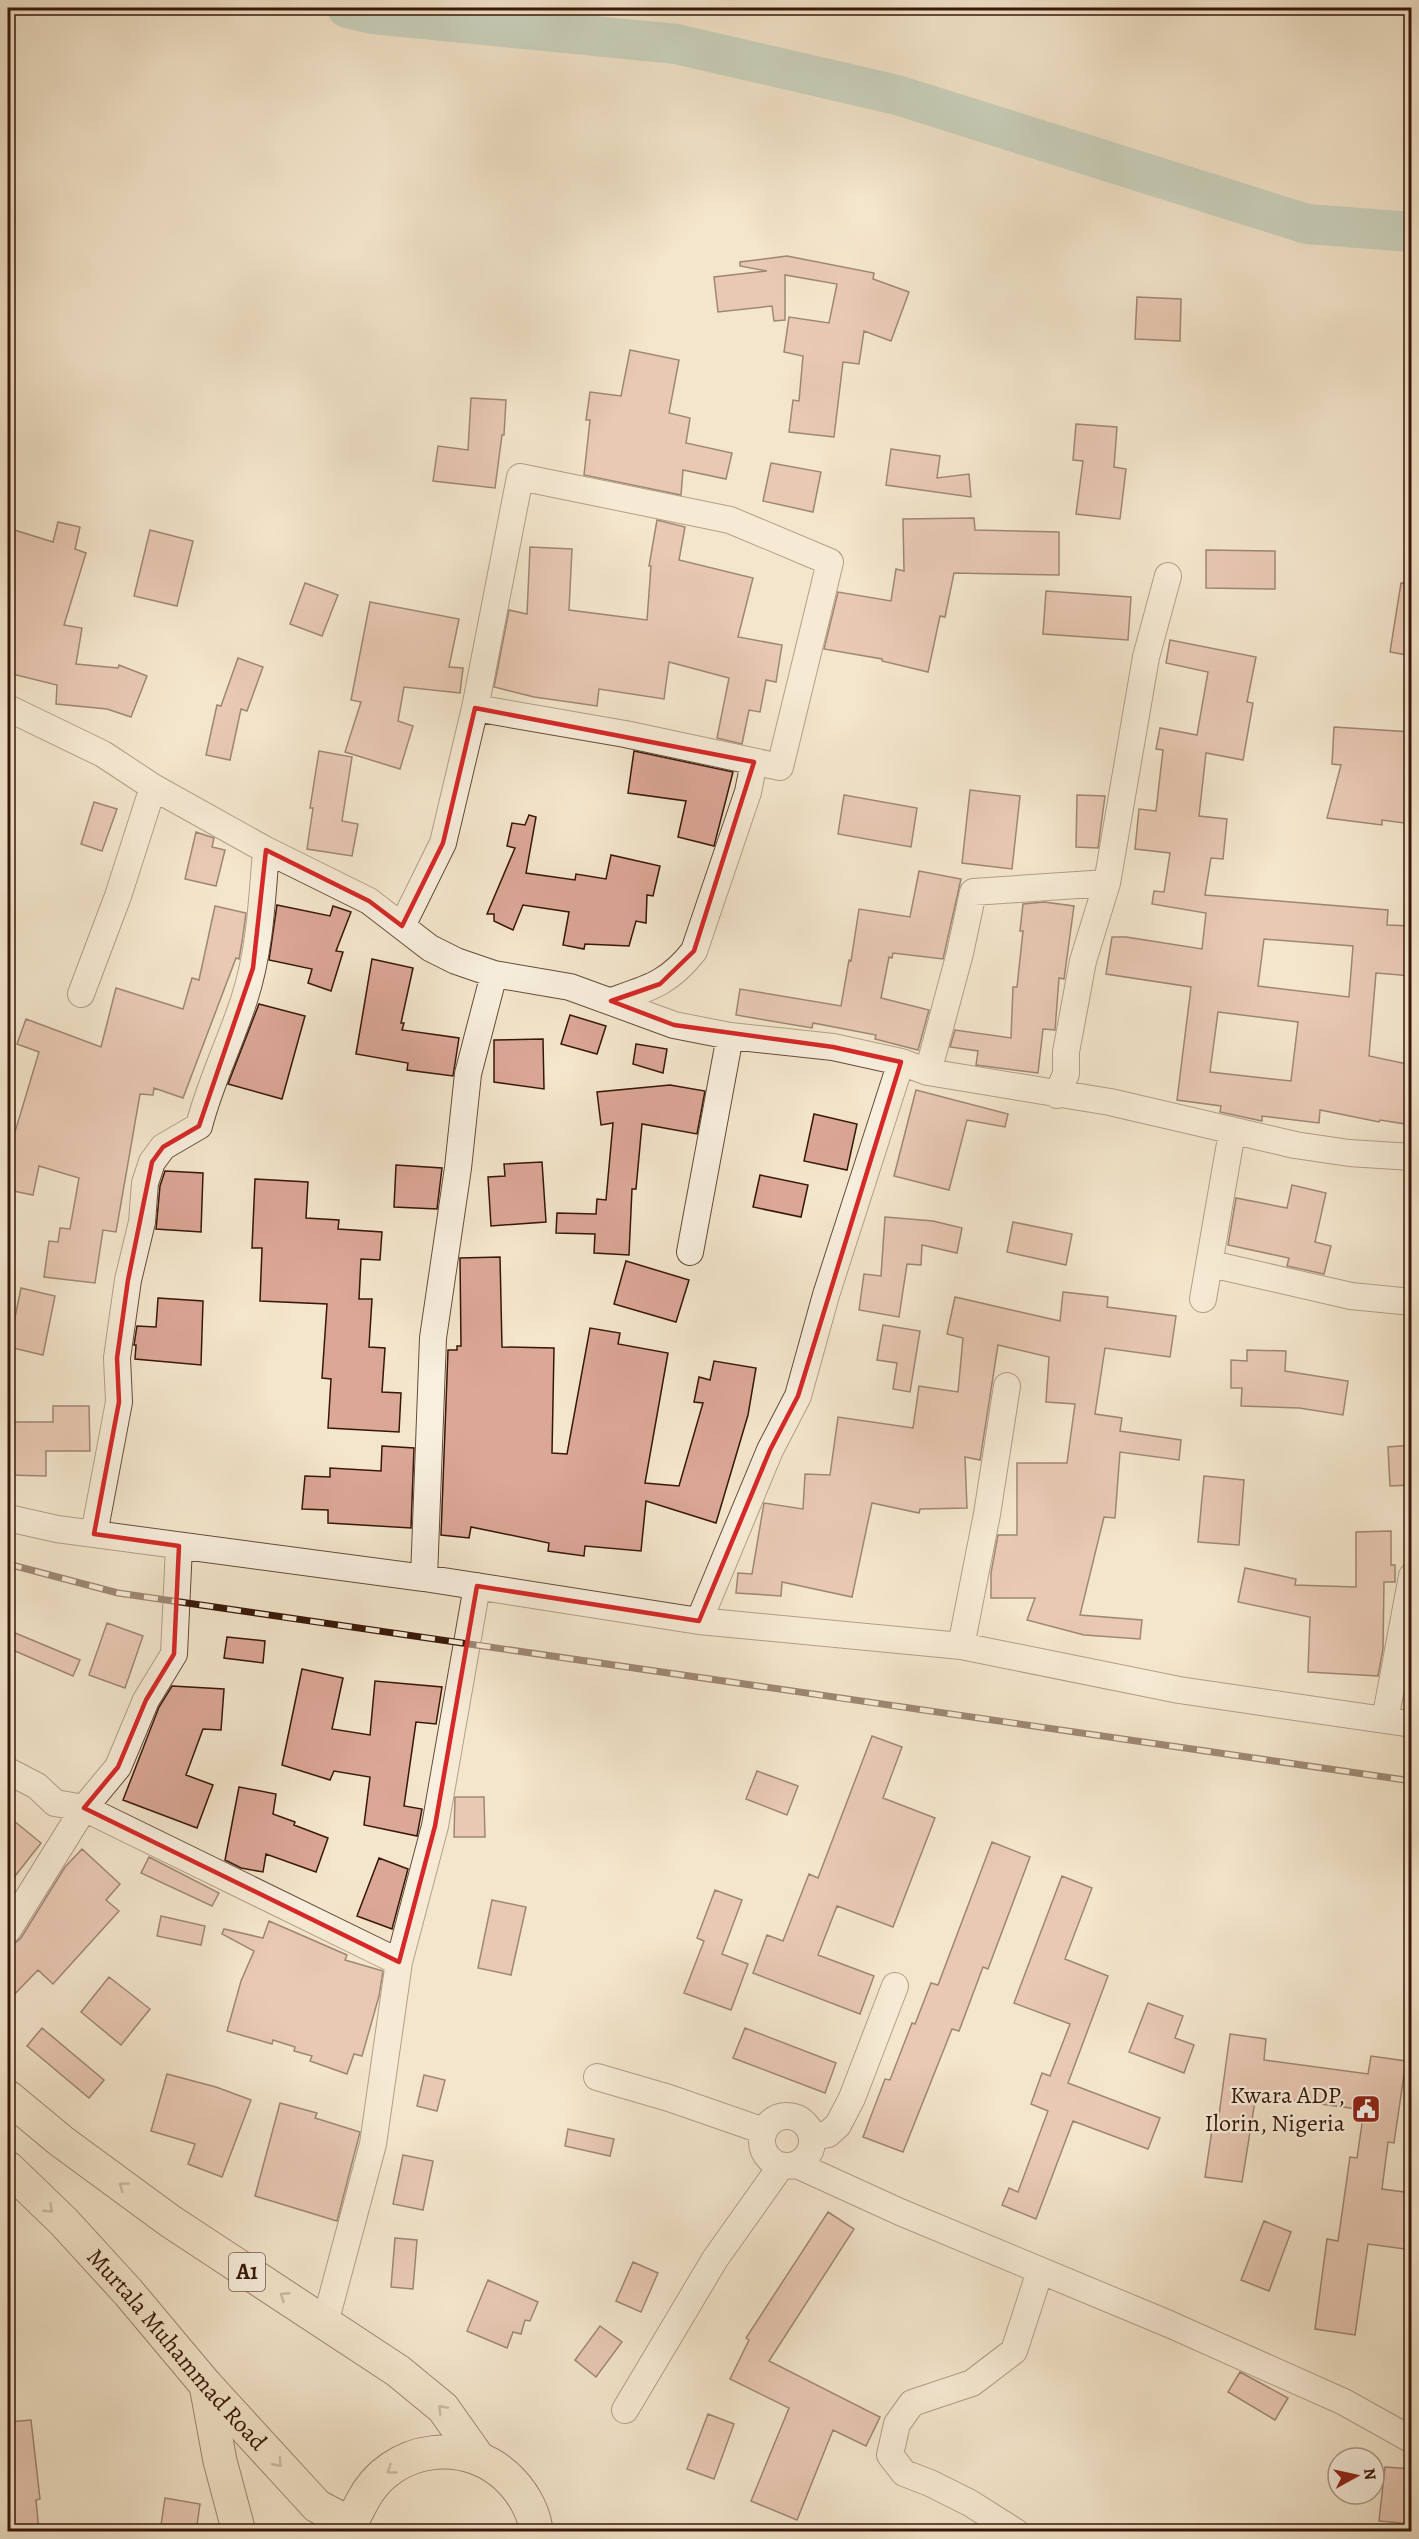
<svg xmlns="http://www.w3.org/2000/svg" width="1419" height="2539" viewBox="0 0 1419 2539" font-family="Alegreya,serif">
  <style>
    .lines { fill: none; stroke-linecap: round; stroke-linejoin: round }
    .river { stroke: #9cc0b3; stroke-width: 40 }
    .building { fill: #dba797; stroke: #371708; stroke-width: 1.5; fill-rule: evenodd }
    .street-casing { stroke: #664b39; stroke-width: 28 }
    .highway-casing { stroke: #371708; stroke-width: 35 }
    .street { stroke: #f8efde; stroke-width: 26 }
    .highway { stroke: #f4e6cc; stroke-width: 33 }
    .rail-casing { stroke: #371708; stroke-width: 7 }
    .rail { stroke: #f8efde; stroke-width: 4.5; stroke-dasharray: 14; stroke-linecap: butt }
    .oneway { stroke: #9f8974 }
    .marked { fill: none; stroke: #d62828; stroke-width: 4.5; stroke-linejoin: round }
    .labels { text-anchor: middle; dominant-baseline: central; stroke-width: 4.5; stroke-linejoin: round; paint-order: stroke }
    .shield { fill: #f8efde; stroke: #715848; stroke-width: 1.5 }
    .shield-label { font-size: 22px; font-weight: bold; fill: #371708 }
    .poi-label { font-size: 24px; fill: #371708; stroke: #f8efde; text-anchor: end }
    .street-label { font-size: 24px; fill: #371708; stroke: #f8efde }
  </style>
  <rect width="100%" height="100%" fill="#f4e6cc"/>
  <filter id="stains"><feTurbulence type="fractalNoise" baseFrequency=".00333" numOctaves="4"/><feColorMatrix values="0 0 0 0 .2 0 0 0 0 .09 0 0 0 0 .02 0 0 0 .5 -.17"/></filter>
  <radialGradient id="worn" r=".72"><stop offset=".6" stop-color="#630" stop-opacity="0"/><stop offset="1" stop-color="#630" stop-opacity=".3"/></radialGradient>
  <g class="lines">
    <!-- river -->
    <path class="river" d="M347 8 373 14 676 44 897 95 1307 224 1412 232"/>
  </g>
  <!-- building -->
  <path class="building" d="M787 256 874 273 873 279 909 292 891 341 864 331 859 364 843 362 834 437 789 432 793 400 799 401 803 356 784 352 789 317 829 323 837 284 785 275V320L774 321 772 306 718 312 714 277 767 271 740 266V262Z
    M1137 297 1181 299 1180 341 1135 339Z
    M630 350 679 360 669 413 690 418 686 443 732 453 726 479 683 470 681 495 584 475 590 420H586L590 392 621 396Z
    M471 398 506 400 504 435H502L495 488 433 481 438 446 468 450Z
    M1076 424 1117 427 1114 467 1126 469 1120 519 1076 514 1083 461 1073 460Z
    M891 449 940 456 937 478 969 474 971 497 886 485Z
    M771 463 821 472 813 512 763 501Z
    M974 518 975 530 1059 532V575L954 573 945 617 940 616 928 672 882 661V659L824 649 838 592 891 601 896 569 904 571 903 519Z
    M657 520 685 527 679 560 753 578 738 637 782 645 776 682 766 680 760 712 749 710 742 744 717 738 729 678 669 662 664 699 599 689 597 706 534 697 494 687 509 610 527 614 530 547 572 549 569 610 647 620 651 566H649Z
    M58 522 80 527 75 549 86 553 64 625 82 628 76 664 118 668 119 665 147 676 131 717 107 709 56 704 57 685 8 673V528L53 542Z
    M150 530 193 541 177 606 134 596Z
    M1206 550 1275 551V589L1206 588Z
    M305 583 338 595 322 636 290 624Z
    M1401 583 1412 584V656L1390 652Z
    M1046 591 1131 597 1128 640 1043 634Z
    M370 602 459 619 449 667 463 668 460 693 404 687 398 721 413 726 400 769 345 752 361 702 351 700Z
    M1170 640 1256 657 1247 702 1253 703 1243 760 1206 753 1199 816 1227 819 1223 859 1211 858 1205 895 1388 910 1387 925 1412 926V976L1376 973 1369 1056 1412 1065V1125L1380 1120 1379 1122 1320 1110 1319 1123 1262 1116V1121L1220 1112 1221 1106 1177 1100 1191 987 1106 974 1112 937H1126L1202 949 1206 913 1152 904 1154 891 1164 892 1170 853 1135 849 1139 809 1156 811 1163 750 1156 749 1160 728 1197 735 1208 672 1166 663ZM1264 939 1353 946 1349 997 1258 986ZM1218 1012 1298 1022 1291 1081 1210 1072Z
    M238 658 263 667 247 711 241 709 230 760 206 755 217 705 221 706Z
    M1334 727 1412 732V824L1382 820V825L1327 818 1341 765 1332 764Z
    M319 751 352 757 342 821 358 824 352 856 307 849 313 808H310Z
    M634 751 733 772 714 846 678 837 686 801 628 793Z
    M970 790 1020 796 1012 869 962 863Z
    M844 795 917 808 911 847 838 834Z
    M1077 795 1105 796 1098 848 1076 847Z
    M94 802 117 809 102 851 81 844Z
    M529 815 536 817 526 873 575 880 576 874 606 879 611 855 660 866 653 896 647 895 646 923 636 921 629 946 585 944 584 949 563 945 569 912 523 905 513 930 494 921V914H487L515 848 507 846 512 823 525 825Z
    M196 832 214 838 212 847 225 850 216 886 185 879Z
    M919 871 961 879 943 959 893 953 892 958 889 957 881 998 929 1010 918 1050 875 1039 876 1035 813 1023 812 1028 736 1015 740 989 841 1006 849 960 851 961 859 909 910 917Z
    M1044 902 1074 906 1064 979 1059 978 1055 1030 1043 1029 1038 1073 976 1065 978 1051 950 1047 955 1030 1011 1038 1013 987H1017L1023 931H1020L1023 904Z
    M277 905 330 916 333 906 351 912 336 951 343 952 331 991 308 983 312 969 269 960Z
    M215 906 246 913 242 942 239 959 236 958 183 1098 154 1088 153 1095 140 1094 116 1232 103 1230 95 1283 44 1277 49 1241 58 1242 60 1228 70 1229 79 1178 39 1166 33 1195 8 1190V1131L15 1132 39 1052 17 1044 26 1019 101 1047 116 988 183 1009 192 978 199 980Z
    M372 959 413 968 401 1023H404L402 1030 459 1038 453 1076 407 1070 408 1063 356 1054Z
    M259 1004 305 1016 282 1099 228 1084Z
    M570 1015 606 1026 597 1054 561 1044Z
    M543 1039 544 1089 494 1082V1040Z
    M636 1044 667 1049 663 1073 633 1064Z
    M670 1085 705 1091 697 1134 642 1124 636 1189H632L629 1255 594 1253 595 1234 556 1233 557 1213 596 1214 597 1199 606 1200 613 1123 601 1125 597 1092Z
    M916 1090 1008 1114 1005 1127 967 1120 949 1190 894 1176Z
    M814 1114 857 1124 847 1170 804 1161Z
    M542 1162 546 1222 491 1226 488 1177 505 1176 504 1164Z
    M396 1165 442 1168 437 1209 394 1207Z
    M165 1171 203 1173 201 1232 156 1229 160 1186Z
    M760 1175 808 1185 801 1217 753 1207Z
    M255 1179 308 1182 306 1218 339 1220 338 1229 382 1232 380 1260 361 1259 359 1299H372L369 1347 385 1348 382 1392 401 1393 399 1432 328 1428 331 1379 322 1378 327 1304 260 1301 262 1248H252Z
    M1292 1185 1326 1193 1315 1242 1331 1246 1324 1274 1287 1266 1289 1258 1228 1245 1236 1198 1287 1208Z
    M885 1217 933 1221 962 1228 957 1253 922 1245 921 1265 907 1264 899 1317 859 1310 864 1274 881 1276Z
    M1013 1222 1072 1234 1066 1265 1007 1252Z
    M500 1257 502 1347 554 1348 552 1453 567 1454 590 1328 620 1333 618 1344 668 1353 645 1483 679 1486 703 1403 694 1402 699 1377 710 1380 714 1361 756 1368 748 1415 716 1523 646 1501 641 1551 585 1546 584 1556 548 1551 549 1543 471 1527 469 1538 441 1535 448 1350H457V1346H461L460 1258Z
    M626 1261 689 1280 676 1322 614 1304Z
    M21 1288 55 1296 43 1355 9 1347Z
    M1063 1292 1108 1297 1107 1307 1176 1316 1170 1357 1105 1348 1095 1414 1122 1418 1120 1431 1181 1440 1179 1460 1120 1452 1115 1518 1104 1517 1080 1615 1142 1620 1140 1639 1084 1635 1027 1620 1035 1598H991V1573L998 1535H1017V1463H1067L1075 1404 1046 1402 1049 1357 998 1345 980 1460 965 1457 967 1508 920 1509 919 1513 872 1503 852 1597 782 1582 781 1596 736 1593 738 1573 752 1574 764 1503 803 1509 805 1474 830 1475 838 1417 913 1428 919 1386 958 1392 963 1338 947 1334 955 1297 1060 1321Z
    M158 1298 203 1301 201 1365 135 1359 136 1345H134L137 1326 156 1327Z
    M883 1325 920 1331 910 1392 893 1389 897 1363 877 1360Z
    M1247 1350 1286 1351 1285 1371 1348 1381 1343 1415 1299 1408 1241 1406 1242 1388H1231V1360L1247 1361Z
    M53 1406H89L90 1451H46V1476L8 1475V1422H53Z
    M1412 1445V1485L1390 1486 1388 1447Z
    M382 1446 414 1448 411 1528 328 1523V1510L302 1509 305 1476 330 1477V1468L381 1471Z
    M1204 1476 1244 1480 1239 1545 1198 1542Z
    M1391 1531V1565H1395V1582H1384L1383 1649 1378 1676 1308 1672 1310 1617 1238 1602 1245 1568 1296 1579 1295 1585 1356 1587V1532Z
    M107 1623 143 1636 125 1688 89 1675Z
    M8 1630 80 1660 73 1676 8 1648Z
    M227 1637 265 1641 263 1663 224 1658Z
    M302 1669 343 1678 332 1729 370 1735 375 1681 442 1687 436 1724 416 1722 404 1806 422 1809 417 1836 364 1825 370 1777 334 1771 330 1780 282 1765Z
    M172 1686 224 1689 221 1730 203 1729 186 1775 213 1785 197 1828 123 1800 159 1707Z
    M872 1736 902 1747 883 1798 935 1818 893 1927 837 1906 818 1955 874 1976 860 2014 753 1973 767 1935 783 1941 809 1874 818 1878Z
    M757 1771 798 1786 787 1815 746 1799Z
    M239 1787 276 1794 273 1814 295 1822 294 1825 328 1838 316 1872 266 1854 263 1872 241 1868 225 1860Z
    M455 1797H484L485 1837H454Z
    M8 1816 41 1843 8 1885Z
    M992 1842 1030 1857 988 1969 983 1967 959 2031 952 2029 903 2152 863 2137 885 2079 890 2080 912 2023 915 2024 931 1983 938 1985Z
    M82 1849 120 1884 106 1900 119 1911 53 1984 38 1970 8 2001V1945L15 1943 21 1938 65 1867Z
    M149 1857 219 1893 212 1906 141 1873Z
    M379 1858 408 1869 392 1929 357 1916Z
    M1062 1876 1092 1888 1065 1959 1108 1976 1068 2083 1160 2118 1148 2149 1073 2121 1036 2219 1002 2205 1009 2188 1018 2192 1048 2111 1031 2104 1042 2073 1050 2076 1070 2024 1014 2003Z
    M715 1890 742 1900 722 1954 748 1964 731 2010 684 1993 704 1941 697 1938Z
    M492 1900 526 1907 511 1975 478 1968Z
    M161 1916 205 1926 201 1945 157 1936Z
    M269 1921 347 1955 345 1960 383 1971 379 1996 362 2056 354 2054 347 2074 310 2061 312 2056 294 2051 295 2047 273 2040 272 2044 227 2031 241 1981 254 1951 222 1934 224 1929 263 1938Z
    M109 1977 150 2009 121 2045 81 2012Z
    M1148 2003 1183 2016 1175 2038 1194 2045 1184 2073 1129 2052Z
    M42 2028 104 2080 89 2098 27 2046Z
    M745 2028 836 2063 825 2093 733 2058Z
    M1230 2034 1266 2039 1264 2060 1368 2074 1371 2056 1406 2061 1394 2143 1388 2142 1382 2189 1412 2193V2250L1368 2244 1355 2335 1315 2329 1327 2239 1338 2241 1350 2157 1357 2158 1364 2110 1256 2095 1242 2182 1205 2177 1212 2130H1217Z
    M167 2074 216 2087 251 2100 222 2177 188 2164 195 2144 151 2131Z
    M424 2075 445 2080 437 2111 417 2106Z
    M280 2103 317 2113 315 2118 360 2132 337 2221 255 2196Z
    M568 2129 614 2139 610 2156 565 2146Z
    M403 2155 433 2161 423 2210 393 2204Z
    M828 2212 854 2229 769 2361 880 2417 866 2446 833 2430 797 2520 751 2501 789 2408 730 2379 749 2340 746 2338Z
    M1264 2221 1291 2232 1269 2291 1241 2280Z
    M395 2238 417 2240 413 2289 391 2287Z
    M633 2262 658 2273 641 2312 616 2301Z
    M488 2280 538 2302 530 2321 525 2320 521 2334 513 2332 507 2348 467 2331Z
    M600 2326 622 2342 596 2377 575 2360Z
    M1240 2372 1288 2398 1275 2420 1228 2392Z
    M708 2414 734 2424 714 2479 687 2469Z
    M31 2420 40 2499 36 2500 39 2532H13L9 2502 8 2503V2422Z
    M1385 2467 1412 2469V2524L1379 2521Z
    M165 2498 200 2504 196 2532H160Z"/>
  <g class="lines">
    <!-- street casing -->
    <g class="street-casing">
      <path id="street" d="M8 708 103 754 153 787 266 850 369 901 430 948 456 961 494 974 570 987 674 1025 730 1036 833 1047 901 1062 928 1072 1110 1102 1295 1145 1349 1153 1412 1157
        M402 926 443 843 475 708 520 477 730 520 830 562 780 767 625 734 475 708
        M81 994 118 896 153 787
        M611 1001C649 988 668 984 694 951L748 792 754 762
        M928 1072 960 953 973 892 1107 883
        M1057 1095 1066 1074V1052L1083 961 1107 883 1146 657 1168 576
        M690 1252 730 1036
        M1211 1264 1351 1296 1412 1302
        M1203 1299 1232 1132
        M8 1518 57 1529 424 1578 699 1621 961 1646 1179 1690 1412 1724
        M94 1534 119 1402 117 1358 128 1280 142 1222 145 1183 152 1162 163 1147 199 1126C210 1083 230 1043 244 1000 260 951 262 901 266 850
        M424 1578 433 1338 458 1168 468 1074 494 974
        M699 1621 770 1450 798 1396 826 1295 901 1062
        M961 1646 987 1514 1007 1386
        M1385 1720 1412 1576
        M8 1771 37 1786 55 1803 84 1808 399 1962
        M8 1930 84 1808 118 1767 146 1700 174 1654 179 1546
        M597 2077 669 2098 764 2131
        M762 2141a25 25 0 1 1 50 0a25 25 0 1 1-50 0Z
        M813 2137 828 2134 838 2125 852 2098 895 1986
        M797 2165 900 2212 1169 2324 1344 2402 1412 2440
        M325 2323 373 2144 399 1962 435 1826 477 1586
        M625 2410 715 2259 781 2166
        M1016 2532 970 2503 930 2483 904 2473 890 2455 897 2424 912 2403 972 2383 1014 2351 1040 2271"/>
    </g>
    <!-- highway casing -->
    <g class="highway-casing">
      <g id="highway">
        <path d="M8 2097 61 2141 170 2221 398 2371 443 2408 477 2456"/>
        <path id="s1" d="M8 2168 64 2222 128 2292 206 2385 317 2506 351 2524"/>
        <path d="M206 2385 220 2461 239 2532"/>
        <path d="M351 2532C350 2521 357 2512 362 2502 391 2444 470 2435 513 2483 524 2495 535 2514 536 2532"/>
      </g>
    </g>
    <!-- street -->
    <use href="#street" class="street"/>
    <!-- highway -->
    <use href="#highway" class="highway"/>
    <!-- rail casing -->
    <g class="rail-casing">
      <path id="rail" d="M8 1564 118 1593 1412 1781"/>
    </g>
    <!-- rail -->
    <use href="#rail" class="rail"/>
  </g>
  <!-- one-way arrows -->
  <defs><path id="oneway-chevron" d="M-2-3.5L2.5 0L-2 3.5" fill="none" stroke-width="1.6" stroke-linecap="round" stroke-linejoin="round" transform="scale(1.5)"/></defs>
  <g class="oneway">
    <use href="#oneway-chevron" transform="translate(123 2186) rotate(-144)"/>
    <use href="#oneway-chevron" transform="translate(49 2209) rotate(44)"/>
    <use href="#oneway-chevron" transform="translate(284 2296) rotate(-147)"/>
    <use href="#oneway-chevron" transform="translate(442 2409) rotate(-133)"/>
    <use href="#oneway-chevron" transform="translate(278 2463) rotate(48)"/>
    <use href="#oneway-chevron" transform="translate(391 2470) rotate(144)"/>
  </g>
  <!-- marked area -->
  <path d="M0 0H1419V2539H0ZM475 708 754 762 694 951 660 984 611 1001 674 1025 833 1047 901 1062 798 1396 770 1450 699 1621 477 1586 435 1826 399 1962 84 1808 118 1767 146 1700 174 1654 179 1546 94 1534 119 1402 117 1358 128 1280 152 1162 163 1147 199 1126 253 968 266 850 369 901 402 926 443 843Z" fill="#f4e6cc" fill-opacity=".55" fill-rule="evenodd"/>
  <path class="marked" d="M475 708 754 762 694 951 660 984 611 1001 674 1025 833 1047 901 1062 798 1396 770 1450 699 1621 477 1586 435 1826 399 1962 84 1808 118 1767 146 1700 174 1654 179 1546 94 1534 119 1402 117 1358 128 1280 152 1162 163 1147 199 1126 253 968 266 850 369 901 402 926 443 843Z"/>
  <!-- icons -->
  <defs>
    <g id="civic-square" transform="scale(1.5)"><rect x="-9" y="-9" width="18" height="18" rx="4" fill="#8f2418" stroke="#f8efde"/><path d="M-.6-6.5H3V-4.5H.6V-3L4-1V1h2V6H-6V1h2V-1L-.6-3ZM-1.2 2.5V6h2.4V2.5Z" fill="#fff"/></g>
  </defs>
  <g fill-rule="evenodd">
    <use href="#civic-square" x="1366" y="2109"/>
  </g>
  <g class="labels">
    <!-- shield labels -->
    <rect class="shield" x="229" y="2253" width="36" height="38" rx="4.5"/>
    <g class="shield-label">
      <text x="247" y="2272">A1</text>
    </g>
    <!-- poi labels -->
    <g class="poi-label">
      <text x="1345" y="2095">Kwara ADP,<tspan x="1345" dy="28">Ilorin, Nigeria</tspan></text>
    </g>
    <!-- street labels -->
    <g class="street-label">
      <text stroke="none"><textPath href="#s1" startOffset="248">Murtala Muhammad Road</textPath></text>
    </g>
  </g>
  <!-- margin -->
  <rect width="1419" height="2539" fill="none" stroke="#f4e6cc" stroke-width="30"/>
  <rect x="9" y="9" width="1401" height="2521" fill="none" stroke="#371708" stroke-width="3"/>
  <rect x="15" y="15" width="1389" height="2509" fill="none" stroke="#371708" stroke-width="1.5"/>
  <!-- north arrow -->
  <g transform="translate(1356 2476) rotate(82)"><circle r="28" fill="#f8efde" stroke="#ab9988" stroke-width="1.5"/>
  <path d="M0-4.5L10 22L0 15L-10 22Z" fill="#8f2418"/>
  <text y="-9" font-size="16" font-weight="bold" text-anchor="middle" fill="#371708">N</text>
  </g>
  <rect width="100%" height="100%" filter="url(#stains)"/>
  <rect width="100%" height="100%" fill="url(#worn)"/>
</svg>
